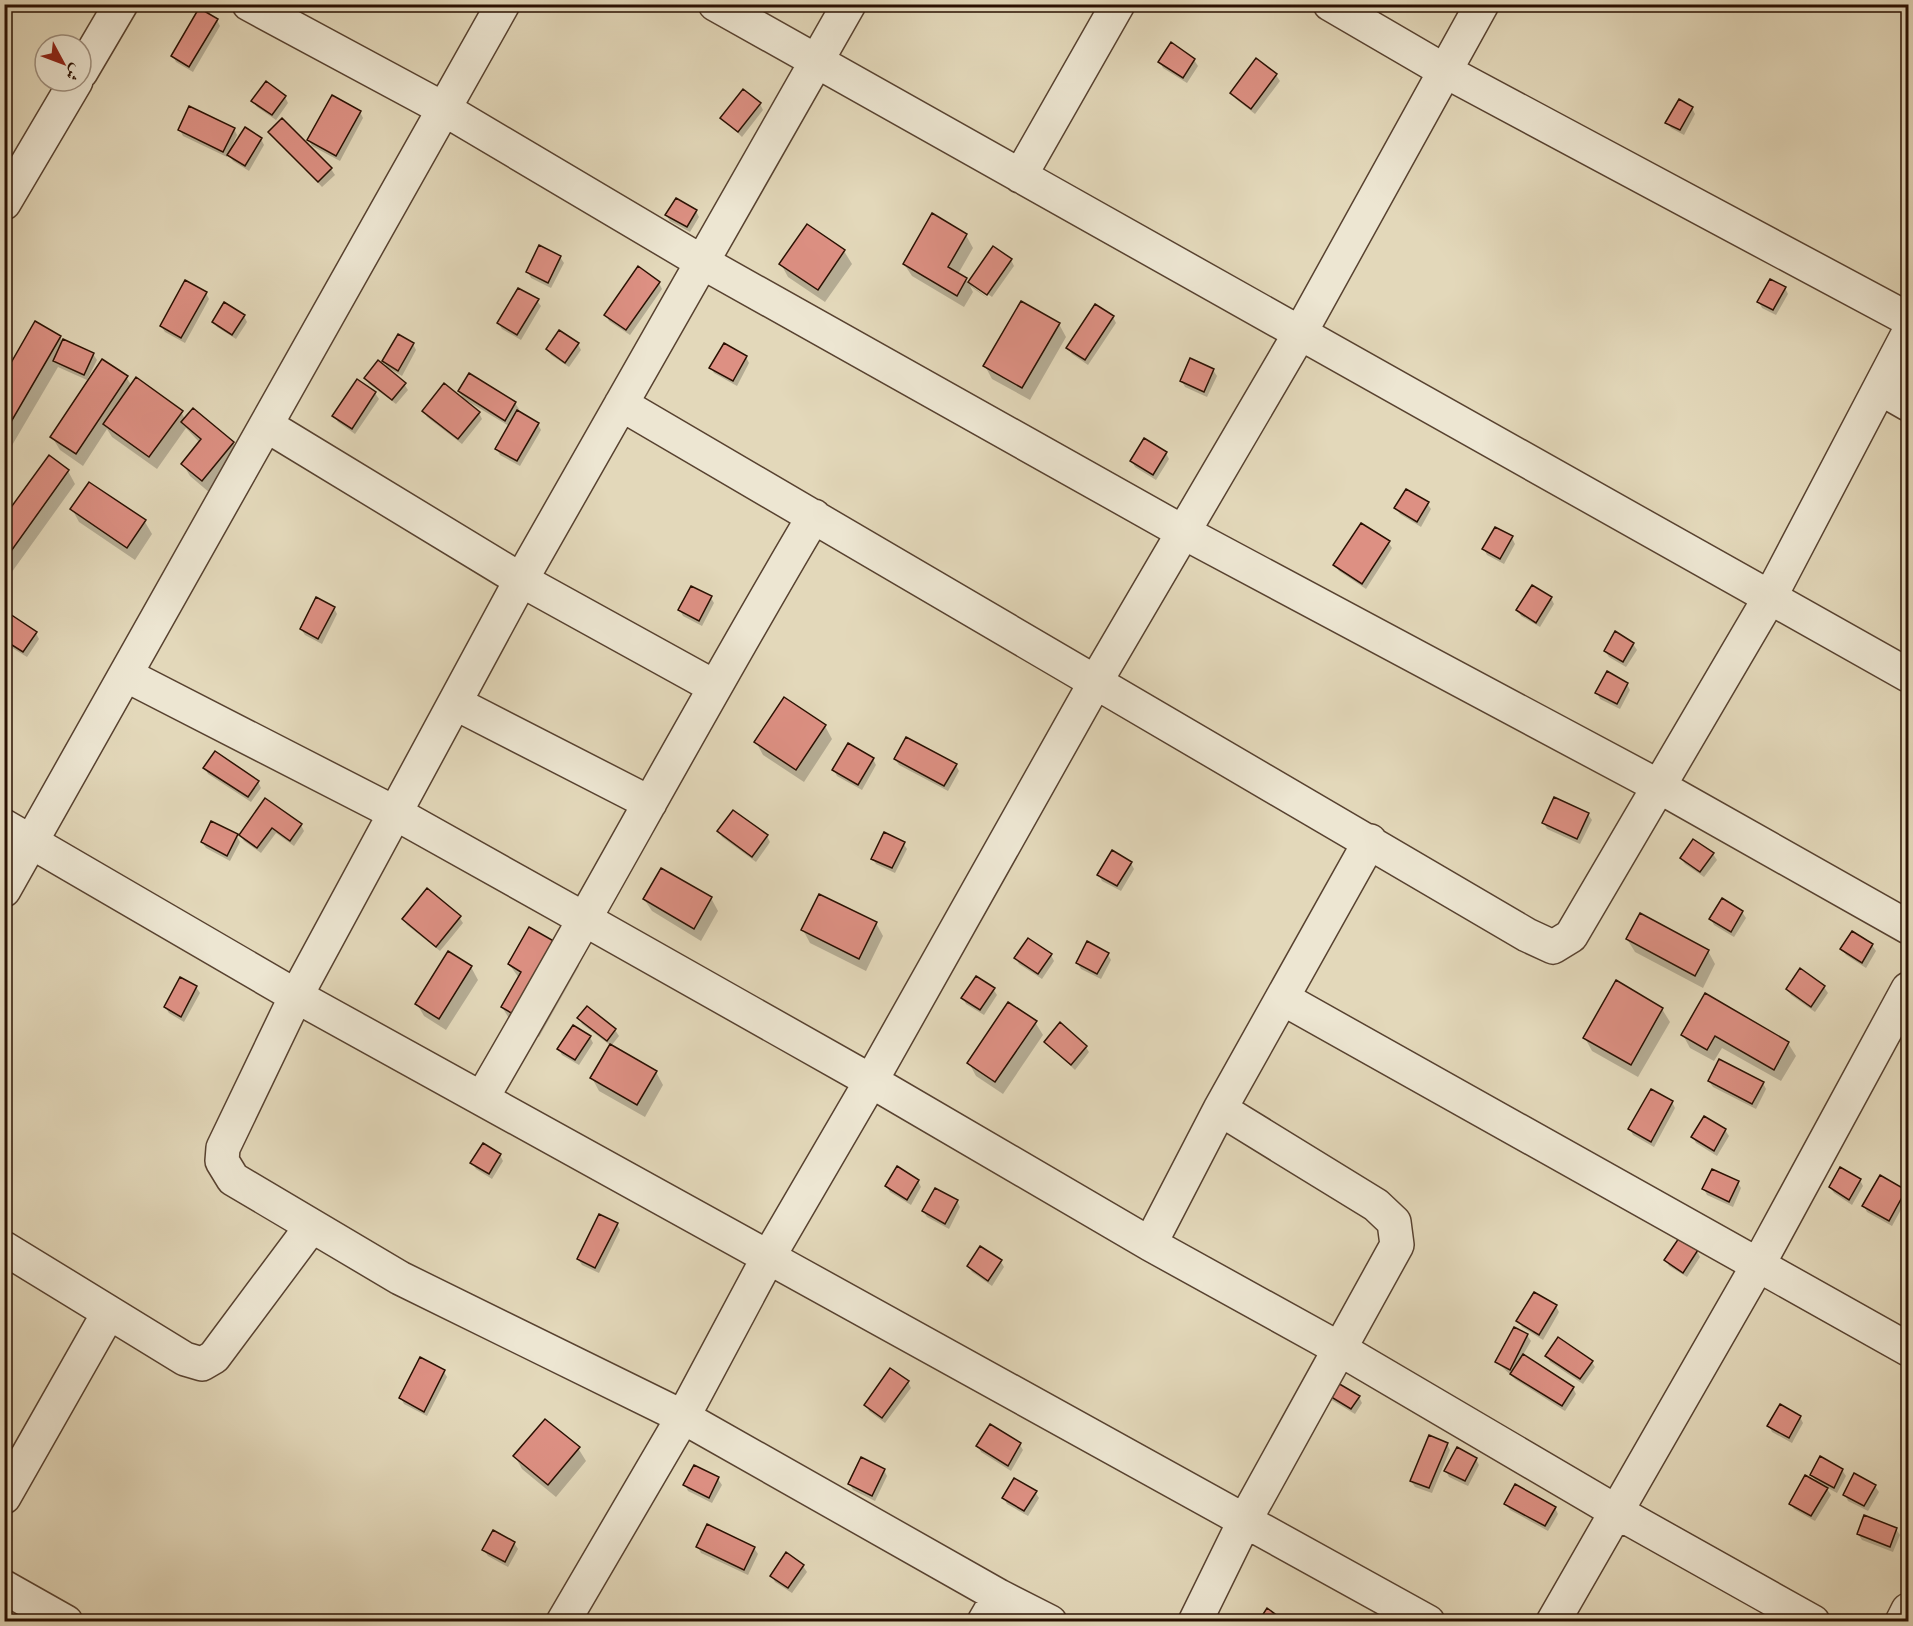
<svg xmlns="http://www.w3.org/2000/svg" width="1913" height="1626" viewBox="0 0 1913 1626" font-family="'IM FELL English',Amiri,serif">
  <style>
    .shadow { fill: #0003 }
    .building { fill: #dd9083; stroke: #2a1002; stroke-width: 1.5 }
    .lines { fill: none; stroke-linecap: round; stroke-linejoin: round }
    .minor-casing { stroke: #584230; stroke-width: 36 }
    .minor { stroke: #ede6d2; stroke-width: 33 }
  </style>
  <rect width="100%" height="100%" fill="#e3d8ba"/>
  <filter id="stains"><feTurbulence type="fractalNoise" baseFrequency=".00333" numOctaves="4"/><feColorMatrix values="0 0 0 0 .2 0 0 0 0 .09 0 0 0 0 .02 0 0 0 .5 -.17"/></filter>
  <radialGradient id="worn" r=".72"><stop offset=".6" stop-color="#630" stop-opacity="0"/><stop offset="1" stop-color="#630" stop-opacity=".3"/></radialGradient>
  <!-- shadow -->
  <path class="shadow" d="M1212 4H1222L1219 9Z
    M217 20 220 26 193 72 176 62 173 56Z
    M1194 60 1198 66 1187 83 1163 68 1160 62Z
    M1276 75 1280 81 1255 114 1236 99 1232 93Z
    M285 97 288 103 276 120 257 107 253 101Z
    M760 104 763 110 742 137 722 118Z
    M1692 108 1695 114 1684 135 1671 128 1667 123Z
    M360 112 363 118 340 161 312 146 309 140Z
    M234 129 237 135 232 146 234 147 261 139 264 145 249 171 233 161 228 154 227 157 183 136 180 130Z
    M270 132 331 169 335 175 322 187Z
    M696 211 699 217 690 232 670 221 666 215Z
    M966 235 973 248 958 274 969 283 994 248 1011 260 1014 266 992 297 974 284 972 286 990 300 970 286 973 292 964 307 912 276 904 264Z
    M844 251 852 264 825 302 788 277 781 264Z
    M560 257 564 263 551 288 531 278 528 272Z
    M659 283 662 289 630 335 609 321 606 315Z
    M1785 288 1788 294 1776 315 1762 308 1759 302Z
    M206 293 209 299 185 343 165 332 161 326Z
    M537 301 541 306 521 340 502 329 499 324Z
    M244 316 247 322 236 339 217 327 213 322Z
    M1113 317 1116 323 1088 365 1072 354 1068 348Z
    M1059 324 1066 337 1030 400 992 379 985 366Z
    M60 337 63 342 93 354 97 360 87 380 58 367 4 459V378Z
    M413 344 416 350 402 376 387 367 384 361Z
    M578 344 581 350 569 367 551 355 547 349Z
    M746 357 749 363 737 386 714 373 711 368Z
    M1213 370 1217 376 1207 397 1185 387 1182 381Z
    M470 375 515 403 519 409 517 412 538 424 541 430 520 466 500 455 497 449 509 426 464 399 459 392Z
    M126 377 132 386 181 412 185 419 233 443 241 455 210 493 190 476 183 464 200 443 186 428 157 469 112 437 107 429 83 466 60 450 52 437Z
    M366 378 404 384 408 390 396 404 369 384Z
    M375 393 379 399 355 434 338 422 334 416Z
    M424 411 479 413 482 419 462 444 427 417Z
    M1166 453 1169 459 1156 480 1135 467 1132 461Z
    M68 471 75 484 4 583V520Z
    M1427 503 1431 509 1421 527 1400 514 1396 508Z
    M72 509 145 522 152 534 135 560 79 522Z
    M1512 538 1515 544 1504 564 1487 555 1484 549Z
    M1388 542 1392 548 1366 589 1339 571 1335 565Z
    M711 598 714 603 702 626 683 616 680 610Z
    M1551 598 1554 604 1540 627 1521 616 1518 610Z
    M334 608 337 614 322 644 305 635 301 629Z
    M4 612 36 633 39 639 27 657 4 643Z
    M1633 644 1637 650 1626 667 1609 657 1605 651Z
    M1627 684 1630 690 1620 709 1600 699 1597 693Z
    M825 726 832 739 804 782 763 755 756 742Z
    M873 759 876 765 862 790 837 776 834 770Z
    M895 759 956 765 959 771 948 791 899 765Z
    M205 768 258 782 261 788 251 802 208 774Z
    M265 800 301 825 304 831 294 846 276 833 261 853 244 841 240 835Z
    M1588 814 1592 820 1580 844 1547 829 1544 823Z
    M719 831 767 836 770 842 756 862 722 837Z
    M237 836 240 842 230 861 206 848 202 842Z
    M903 843 907 849 895 873 876 864 873 859Z
    M1713 854 1717 860 1704 877 1685 864 1681 858Z
    M1131 863 1134 869 1121 891 1102 881 1099 875Z
    M711 898 718 911 701 941 652 911 644 899Z
    M1742 912 1746 918 1734 937 1714 925 1711 919Z
    M459 917 463 923 440 951 407 925 403 919Z
    M876 923 883 936 866 971 810 943 803 930Z
    M1627 939 1708 951 1715 964 1703 988 1635 952Z
    M1872 945 1876 951 1866 968 1846 955 1842 949Z
    M572 953 579 966 539 1037 510 1020 502 1007 519 978 509 964Z
    M1108 954 1111 960 1101 979 1081 969 1077 963Z
    M1051 955 1054 961 1042 979 1019 964 1016 958Z
    M471 967 478 980 446 1030 424 1016 417 1004Z
    M1800 970 1824 987 1828 993 1815 1012 1791 995 1787 989Z
    M181 979 196 987 200 993 184 1022 169 1013 165 1007Z
    M993 989 997 995 984 1015 966 1004 963 998Z
    M1706 995 1788 1043 1796 1056 1781 1081 1722 1048 1714 1061 1690 1048 1683 1035Z
    M587 1008 615 1030 619 1036 611 1046 656 1072 663 1085 645 1117 599 1091 592 1078 610 1045 582 1024 579 1018Z
    M1662 1009 1670 1022 1638 1077 1592 1051 1585 1038Z
    M1035 1022 1043 1035 1003 1094 976 1076 969 1063Z
    M590 1037 593 1043 579 1065 562 1055 559 1049Z
    M1046 1042 1086 1047 1089 1052 1075 1070Z
    M1709 1081 1763 1083 1766 1089 1756 1109 1713 1087Z
    M1672 1102 1675 1108 1654 1147 1633 1135 1630 1129Z
    M1725 1130 1729 1136 1717 1156 1696 1143 1693 1137Z
    M500 1155 503 1161 492 1179 476 1169 472 1163Z
    M1860 1180 1863 1186 1852 1205 1834 1193 1830 1187Z
    M918 1181 921 1187 911 1205 890 1192 886 1186Z
    M1738 1183 1741 1188 1733 1207 1707 1195 1704 1189Z
    M1905 1191 1908 1197 1892 1226 1867 1212 1864 1206Z
    M957 1201 960 1207 949 1229 927 1217 923 1211Z
    M617 1224 620 1230 599 1273 582 1265 578 1259Z
    M1697 1251 1700 1257 1687 1277 1669 1266 1666 1260Z
    M1001 1262 1004 1267 992 1286 972 1272 968 1266Z
    M1556 1306 1559 1312 1543 1340 1522 1327 1518 1321Z
    M1527 1335 1531 1341 1523 1355 1573 1388 1576 1394 1565 1411 1516 1380 1497 1362Z
    M1547 1356 1592 1362 1595 1367 1583 1384 1550 1362Z
    M444 1372 447 1377 427 1416 404 1404 401 1398Z
    M908 1382 911 1388 885 1423 869 1411 866 1405Z
    M1325 1392 1359 1397 1362 1403 1355 1414 1328 1398Z
    M1800 1417 1803 1423 1792 1443 1772 1432 1769 1426Z
    M1447 1444 1450 1450 1432 1493 1415 1487 1411 1481Z
    M1020 1445 1023 1450 1011 1471 981 1452 978 1446Z
    M578 1448 586 1461 556 1497 522 1469 515 1456Z
    M1476 1459 1479 1465 1468 1486 1449 1477 1446 1471Z
    M884 1470 887 1476 875 1501 853 1490 850 1484Z
    M1842 1470 1846 1476 1837 1493 1826 1487 1831 1495 1815 1521 1794 1509 1791 1504 1817 1483 1812 1475Z
    M718 1479 722 1485 712 1503 688 1491 685 1485Z
    M1875 1486 1879 1492 1868 1511 1848 1501 1845 1495Z
    M1035 1492 1039 1498 1028 1516 1007 1504 1004 1498Z
    M1506 1504 1555 1508 1558 1514 1548 1531 1510 1510Z
    M1896 1529 1900 1535 1893 1552 1862 1540 1858 1534Z
    M514 1543 518 1549 508 1567 488 1556 484 1550Z
    M698 1547 754 1548 758 1554 748 1575 701 1553Z
    M803 1566 807 1572 792 1593 775 1582 772 1576Z"/>
  <!-- building -->
  <path class="building" d="M199 8 218 19 189 67 171 56Z
    M1171 42 1195 59 1183 78 1158 62Z
    M1256 58 1277 74 1251 109 1230 93Z
    M266 81 286 96 272 115 251 101Z
    M743 89 761 103 738 132 720 118Z
    M332 95 361 111 336 156 307 140Z
    M1679 99 1693 107 1680 130 1665 123Z
    M189 106 235 128 223 152 178 130Z
    M282 118 332 168 318 182 268 132Z
    M245 127 262 138 245 166 227 155Z
    M676 198 697 210 687 227 665 215Z
    M932 213 967 234 948 267 967 278 957 296 903 264Z
    M807 224 845 250 818 290 779 264Z
    M539 245 561 256 548 283 526 272Z
    M993 246 1012 259 987 295 968 282Z
    M638 266 660 282 626 330 604 315Z
    M1770 279 1786 287 1773 310 1757 302Z
    M185 280 207 292 181 338 160 326Z
    M518 288 539 299 517 335 497 323Z
    M1021 301 1060 323 1022 388 983 366Z
    M224 302 245 315 232 335 212 322Z
    M1095 304 1114 316 1085 360 1066 348Z
    M35 321 61 336 4 434V375Z
    M559 330 579 343 565 363 546 349Z
    M398 334 414 343 398 371 382 361Z
    M63 339 94 353 84 375 53 361Z
    M724 343 747 356 733 381 709 368Z
    M1190 358 1214 369 1204 392 1180 381Z
    M102 359 128 376 76 454 50 437Z
    M378 360 406 383 392 400 364 378Z
    M469 373 516 402 505 421 458 391Z
    M136 377 183 411 149 457 103 424Z
    M357 379 376 392 352 429 332 416Z
    M444 383 480 412 458 439 422 411Z
    M193 408 234 442 202 481 181 464 201 439 181 422Z
    M517 410 539 423 517 461 495 449Z
    M1144 438 1167 452 1153 475 1130 461Z
    M49 455 69 470 4 561V517Z
    M89 482 146 520 127 548 70 509Z
    M1406 489 1429 502 1417 522 1394 508Z
    M1361 523 1390 541 1362 584 1333 565Z
    M1495 527 1513 536 1500 559 1482 549Z
    M1532 585 1552 597 1536 623 1516 610Z
    M691 586 712 596 699 621 678 610Z
    M316 597 335 607 318 639 300 629Z
    M4 610 37 632 23 652 4 640Z
    M1615 631 1634 643 1623 662 1604 651Z
    M1607 671 1628 683 1617 704 1595 693Z
    M784 697 826 725 796 770 754 742Z
    M906 737 957 764 944 786 894 759Z
    M848 743 874 758 858 785 832 770Z
    M215 751 259 781 248 797 203 768Z
    M1554 797 1589 813 1577 839 1542 823Z
    M265 798 302 824 290 841 272 828 257 848 239 835Z
    M733 810 768 835 752 857 717 831Z
    M211 821 238 834 227 856 201 842Z
    M884 832 905 842 892 868 871 859Z
    M1693 839 1714 853 1700 872 1680 858Z
    M1112 850 1132 862 1117 886 1097 875Z
    M661 868 712 897 694 929 643 899Z
    M427 888 461 916 436 947 402 919Z
    M819 894 877 922 859 959 801 930Z
    M1722 898 1743 911 1731 932 1709 919Z
    M1640 913 1709 950 1695 976 1626 939Z
    M529 927 573 952 532 1025 501 1007 521 972 508 964Z
    M1852 931 1873 944 1862 963 1840 949Z
    M1028 938 1052 954 1038 974 1014 958Z
    M1087 941 1109 953 1097 974 1076 963Z
    M448 951 472 966 439 1019 415 1004Z
    M1800 968 1825 986 1811 1007 1786 989Z
    M976 976 995 988 980 1010 961 998Z
    M180 977 197 986 181 1017 164 1007Z
    M1616 980 1663 1008 1631 1065 1583 1038Z
    M1705 993 1789 1042 1774 1070 1715 1036 1707 1050 1681 1035Z
    M1008 1002 1037 1021 995 1082 967 1063Z
    M587 1006 616 1029 607 1041 577 1018Z
    M1060 1022 1087 1046 1071 1065 1044 1042Z
    M573 1025 591 1036 575 1060 557 1049Z
    M610 1044 657 1071 637 1105 590 1078Z
    M1719 1059 1764 1082 1752 1104 1708 1081Z
    M1651 1089 1673 1101 1651 1142 1628 1129Z
    M1704 1116 1726 1129 1714 1151 1691 1137Z
    M483 1143 501 1154 489 1174 470 1163Z
    M897 1166 919 1180 907 1200 885 1186Z
    M1840 1167 1861 1179 1849 1200 1829 1187Z
    M1712 1169 1739 1181 1729 1202 1702 1189Z
    M1880 1175 1906 1190 1889 1221 1862 1206Z
    M935 1188 958 1200 945 1224 922 1211Z
    M599 1214 618 1223 595 1268 577 1259Z
    M1679 1238 1698 1250 1683 1273 1664 1260Z
    M980 1246 1002 1260 988 1281 967 1266Z
    M1534 1292 1557 1305 1539 1335 1516 1321Z
    M1514 1327 1528 1334 1510 1370 1495 1362Z
    M1558 1337 1593 1361 1580 1379 1545 1356Z
    M1523 1354 1574 1387 1562 1406 1510 1374Z
    M420 1357 445 1370 424 1412 399 1398Z
    M890 1368 909 1381 882 1418 864 1405Z
    M1331 1379 1360 1396 1351 1409 1323 1392Z
    M1780 1404 1801 1416 1789 1438 1767 1426Z
    M545 1419 580 1447 548 1485 513 1456Z
    M990 1424 1021 1443 1008 1466 976 1446Z
    M1429 1435 1448 1443 1429 1488 1410 1481Z
    M1457 1447 1477 1458 1465 1481 1444 1471Z
    M1820 1456 1843 1469 1834 1488 1810 1475Z
    M861 1457 885 1469 872 1496 848 1484Z
    M694 1465 719 1477 709 1498 683 1485Z
    M1854 1473 1876 1485 1864 1506 1843 1495Z
    M1805 1475 1828 1488 1811 1516 1789 1504Z
    M1014 1478 1037 1491 1024 1511 1002 1498Z
    M1515 1484 1556 1507 1545 1526 1504 1504Z
    M1864 1515 1897 1528 1890 1547 1857 1534Z
    M707 1524 755 1547 744 1570 696 1547Z
    M493 1530 515 1542 505 1562 482 1550Z
    M786 1552 804 1565 788 1588 770 1576Z
    M1267 1608 1286 1622H1258Z"/>
  <g class="lines">
    <!-- minor casing -->
    <g class="minor-casing">
      <path id="minor" d="M249 4 444 109 702 262 1183 532 1660 787 1908 927
        M715 4 1908 675
        M849 4 521 580 296 996 223 1148 222 1161 233 1179 400 1278 683 1417 999 1596 1050 1622
        M1330 4 1445 71 1908 319
        M81 72 121 4
        M1020 176 1118 4
        M4 203 76 81
        M1880 388 1908 404
        M621 404 1527 935 1553 947 1571 936 1770 597 1908 334
        M266 425 521 580 713 686
        M126 675 395 813 586 920 871 1081 1150 1244 1338 1348 1617 1512 1813 1622
        M455 703 650 803
        M4 826 296 996 1428 1622
        M4 890 503 4
        M1282 998 1908 1349
        M482 1098C595 905 700 708 814 516
        M1150 1244 1220 1109 1370 841
        M4 1248 185 1359 202 1364 214 1357 311 1227
        M4 1497 108 1314
        M4 1587 66 1622
        M563 1622 683 1417 769 1256 871 1081 1096 681 1300 333 1482 4
        M984 1622 999 1596
        M1195 1622 1245 1520 1397 1245 1394 1222 1376 1205 1220 1109
        M1553 1622 1758 1265 1908 989
        M1902 1622 1908 1610"/>
    </g>
    <!-- minor -->
    <use href="#minor" class="minor"/>
  </g>
  <!-- margin -->
  <rect width="1913" height="1626" fill="none" stroke="#e3d8ba" stroke-width="24"/>
  <rect x="6" y="6" width="1901" height="1614" fill="none" stroke="#2a1002" stroke-width="3"/>
  <rect x="12" y="12" width="1889" height="1602" fill="none" stroke="#2a1002" stroke-width="1.5"/>
  <!-- north arrow -->
  <g transform="translate(63 63) rotate(131)"><circle r="28" fill="#ede6d2" stroke="#9f907f" stroke-width="1.5"/>
  <path d="M0-4.5L10 22L0 15L-10 22Z" fill="#8f2418"/>
  <text y="-9" font-size="16" font-weight="bold" text-anchor="middle" fill="#2a1002">ش</text>
  </g>
  <rect width="100%" height="100%" filter="url(#stains)"/>
  <rect width="100%" height="100%" fill="url(#worn)"/>
</svg>
